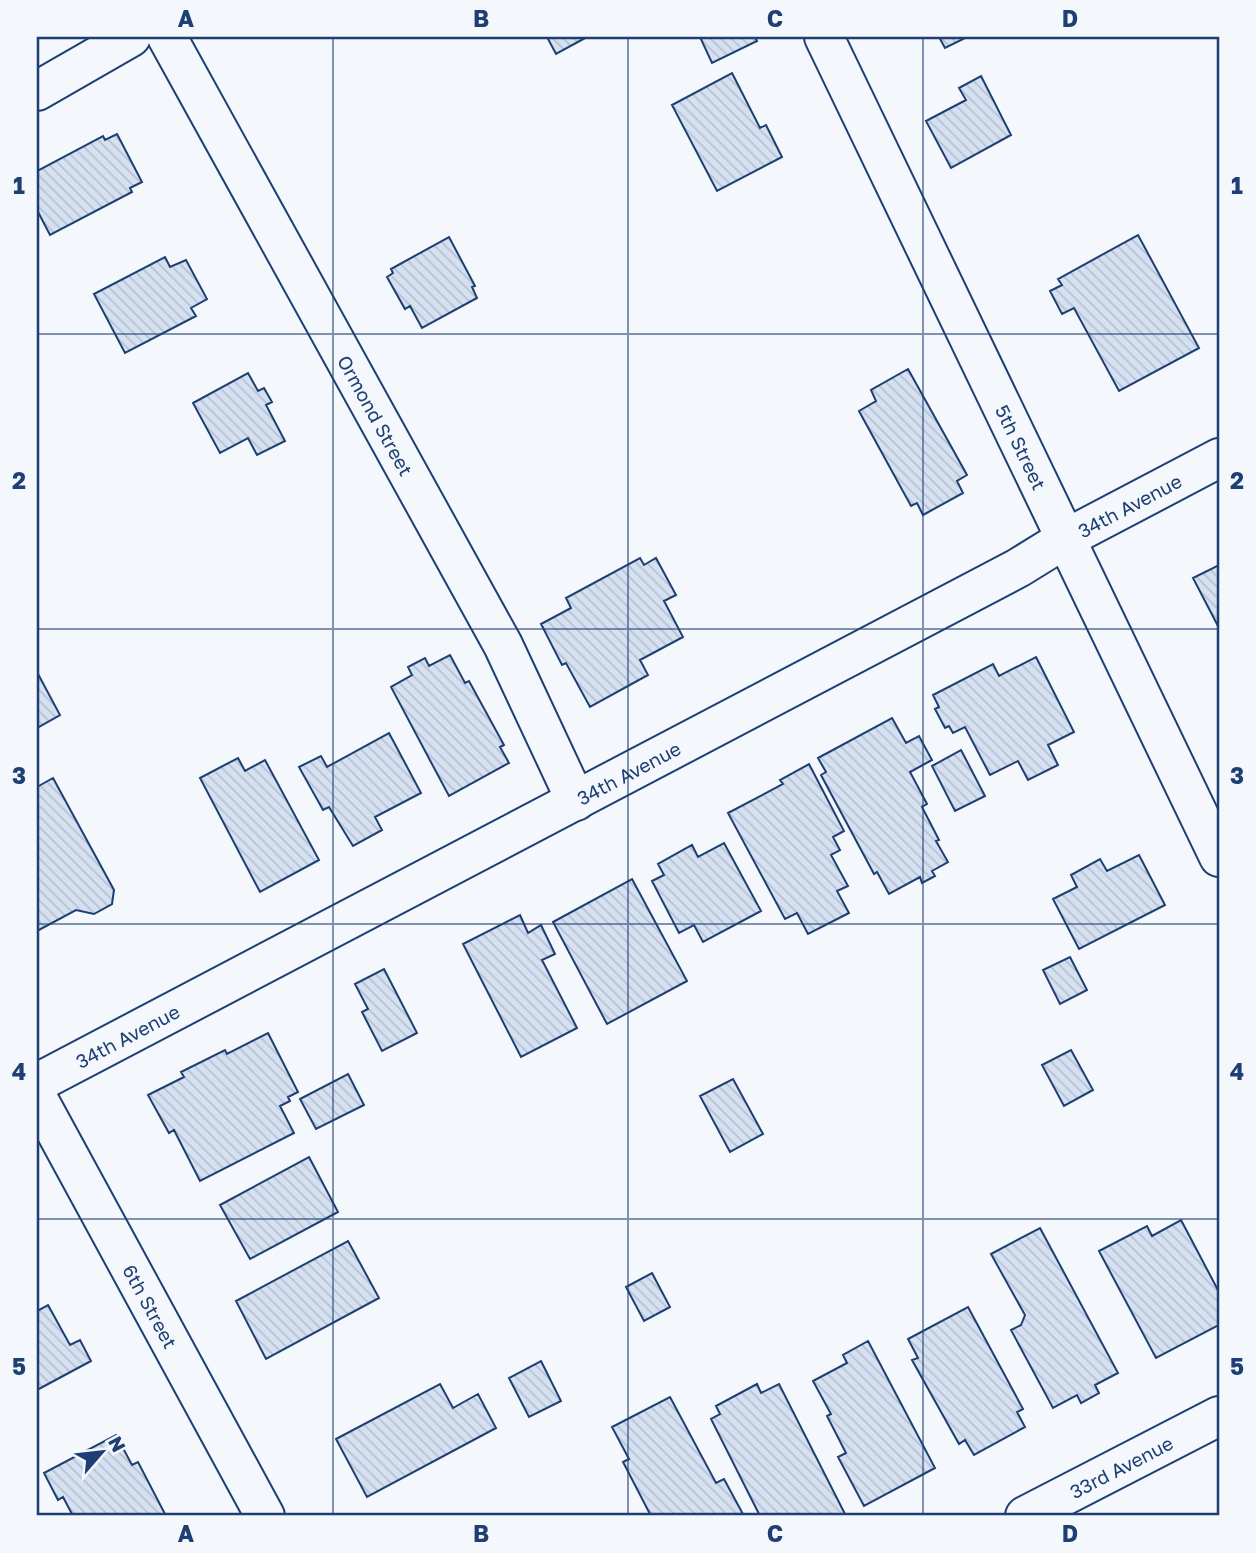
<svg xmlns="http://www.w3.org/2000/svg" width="1256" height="1553" viewBox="0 0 1256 1553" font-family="'Golos Text',sans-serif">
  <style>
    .building { fill: url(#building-back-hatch); stroke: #1d3f73; stroke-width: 2 }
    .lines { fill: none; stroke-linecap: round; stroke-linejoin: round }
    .minor-casing { stroke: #1d3f73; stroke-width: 42 }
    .minor { stroke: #f4f7fb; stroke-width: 38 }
    .grid { fill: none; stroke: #1d3f73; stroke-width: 2; stroke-opacity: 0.55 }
    .labels { text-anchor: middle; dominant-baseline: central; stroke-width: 5; stroke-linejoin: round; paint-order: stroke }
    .street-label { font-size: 19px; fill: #1d3f73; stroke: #f4f7fb }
    .neatline { fill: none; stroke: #1d3f73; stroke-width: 2.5 }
    .grid-label { font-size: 23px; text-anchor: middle; font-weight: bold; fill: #1d3f73 }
  </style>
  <defs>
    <pattern id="building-back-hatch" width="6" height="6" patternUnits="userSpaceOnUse" patternTransform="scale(1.75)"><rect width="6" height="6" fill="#d5e0f0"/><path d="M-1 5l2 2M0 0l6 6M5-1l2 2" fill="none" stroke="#b6c1d1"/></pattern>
  </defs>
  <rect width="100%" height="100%" fill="#f4f7fb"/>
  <!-- building -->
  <path class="building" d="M547 37H587L556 54Z
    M700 37H755L757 41 712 63Z
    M939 37H967L945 48Z
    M732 73 760 128 766 125 782 157 717 191 672 105Z
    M981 76 1011 135 951 168 926 121 966 100 959 88Z
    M117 134 142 182 130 188 132 192 50 235 37 210V171L103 136 105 140Z
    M1138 235 1199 348 1119 391 1074 308 1062 314 1050 291 1062 285 1058 279Z
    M449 237 475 286 472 287 477 298 422 328 410 306 405 309 387 277 393 273 391 269Z
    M165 257 170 267 186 260 207 299 191 308 196 316 125 353 94 294Z
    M908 369 967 475 957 481 963 493 923 515 917 503 911 506 859 411 876 401 871 390Z
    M248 373 258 391 264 388 272 402 266 405 285 441 257 455 248 438 220 453 193 403Z
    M640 558 644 565 656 558 676 595 664 601 683 637 640 660 648 675 590 707 566 663 562 665 541 624 571 608 566 598Z
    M1219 565V628L1193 578Z
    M450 655 465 683 469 681 504 745 500 747 509 763 449 796 391 687 412 675 408 667 425 658 429 666Z
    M1036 657 1074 732 1048 745 1058 765 1028 780 1018 761 990 775 965 727 953 733 949 726 945 728 935 709 939 707 933 695 993 664 999 676Z
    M37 672 60 715 37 728Z
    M892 718 906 743 919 736 932 760 910 772 927 804 922 807 939 840 936 841 948 862 932 871 935 876 922 883 920 877 889 894 877 872 874 874 821 775 826 772 818 758Z
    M389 733 421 793 375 817 382 830 353 846 329 807 323 810 299 767 321 756 327 767Z
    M961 750 985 796 955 811 932 766Z
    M238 758 245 771 265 760 319 860 260 892 200 778Z
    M809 764 844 831 833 837 840 850 831 855 848 886 837 891 849 913 808 934 797 913 785 919 728 813 783 784 780 780Z
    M53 778 114 890 112 904 94 914 76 910 37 931V787Z
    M724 843 761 911 703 942 694 925 679 933 652 881 664 875 658 864 692 845 698 857Z
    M1139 855 1165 905 1079 949 1053 899 1077 887 1071 875 1100 859 1107 871Z
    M632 879 687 981 607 1024 553 922Z
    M520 915 528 933 541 925 555 954 542 960 577 1028 521 1057 463 944Z
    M1070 957 1087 990 1060 1004 1043 970Z
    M384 969 417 1033 382 1051 362 1012 368 1009 355 984Z
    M268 1033 298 1092 288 1097 290 1101 280 1106 294 1133 200 1181 174 1130 169 1133 148 1095 184 1077 181 1072 225 1050 227 1054Z
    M1071 1050 1093 1090 1064 1106 1042 1065Z
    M348 1074 364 1105 316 1129 300 1099Z
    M733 1079 763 1134 730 1152 700 1096Z
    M309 1157 338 1212 250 1259 220 1205Z
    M1181 1220 1219 1292V1325L1156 1358 1099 1251 1147 1226 1152 1236Z
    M1040 1228 1118 1373 1095 1385 1099 1393 1081 1403 1077 1395 1053 1408 1011 1330 1021 1325 1025 1315 991 1254Z
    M348 1241 379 1298 266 1359 236 1301Z
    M652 1273 670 1307 644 1321 626 1287Z
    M48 1305 70 1345 80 1340 91 1361 37 1390V1311Z
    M968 1307 1023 1409 1017 1412 1025 1427 974 1455 965 1440 959 1444 912 1360 918 1358 908 1339Z
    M868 1341 935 1468 864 1506 838 1457 846 1453 827 1416 831 1414 813 1381 847 1363 843 1355Z
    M541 1361 561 1401 529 1417 509 1378Z
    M440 1384 453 1408 478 1394 496 1428 367 1497 336 1439Z
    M757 1384 761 1393 779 1384 846 1516H760L711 1419 720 1414 716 1406Z
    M670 1397 716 1483 724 1479 744 1516H651L623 1462 629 1459 612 1427Z
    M116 1435 132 1465 138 1462 165 1514 73 1516 63 1497 58 1500 44 1473Z"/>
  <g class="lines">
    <!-- minor casing -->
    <g class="minor-casing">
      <g id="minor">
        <path id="s1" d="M167 37 503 645 576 801"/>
        <path id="s2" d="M824 37 1219 857"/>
        <path d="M37 91 131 37"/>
        <path id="s3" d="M37 1083 1018 568 1065 539 1219 458"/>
        <path id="s4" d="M37 1097 265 1516"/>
        <path id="s5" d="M1025 1516 1219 1416"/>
      </g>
    </g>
    <!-- minor -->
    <use href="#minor" class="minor"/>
  </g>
  <!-- grid -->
  <path class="grid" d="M333 37V1516M628 37V1516M923 37V1516M37 334H1219M37 629H1219M37 924H1219M37 1219H1219"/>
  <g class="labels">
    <!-- street labels -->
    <g class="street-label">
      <text stroke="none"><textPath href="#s1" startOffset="432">Ormond Street</textPath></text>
      <text stroke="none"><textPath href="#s2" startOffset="455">5th Street</textPath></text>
      <text stroke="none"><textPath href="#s3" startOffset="1236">34th Avenue</textPath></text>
      <text stroke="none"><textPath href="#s3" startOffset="668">34th Avenue</textPath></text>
      <text stroke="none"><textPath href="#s3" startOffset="102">34th Avenue</textPath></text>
      <text stroke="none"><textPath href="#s4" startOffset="238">6th Street</textPath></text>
      <text stroke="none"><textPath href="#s5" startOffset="108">33rd Avenue</textPath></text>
    </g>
  </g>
  <!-- border -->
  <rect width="1256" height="1553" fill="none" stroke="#f4f7fb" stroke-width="77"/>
  <!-- north arrow -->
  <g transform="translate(102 1452) rotate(62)" stroke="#f4f7fb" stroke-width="5" paint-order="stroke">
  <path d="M0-5L12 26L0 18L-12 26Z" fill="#1d3f73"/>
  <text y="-10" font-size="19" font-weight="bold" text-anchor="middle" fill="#1d3f73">N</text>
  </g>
  <rect x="38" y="38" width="1180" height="1476" class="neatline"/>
  <g class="grid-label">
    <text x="186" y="27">A</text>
    <text x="481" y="27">B</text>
    <text x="775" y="27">C</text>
    <text x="1070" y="27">D</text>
    <text x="19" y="194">1</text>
    <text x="1237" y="194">1</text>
    <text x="19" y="489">2</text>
    <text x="1237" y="489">2</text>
    <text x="19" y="784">3</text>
    <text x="1237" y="784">3</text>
    <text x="19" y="1080">4</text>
    <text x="1237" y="1080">4</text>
    <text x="19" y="1375">5</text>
    <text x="1237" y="1375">5</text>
    <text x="186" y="1542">A</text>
    <text x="481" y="1542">B</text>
    <text x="775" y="1542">C</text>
    <text x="1070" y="1542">D</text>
  </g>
</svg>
